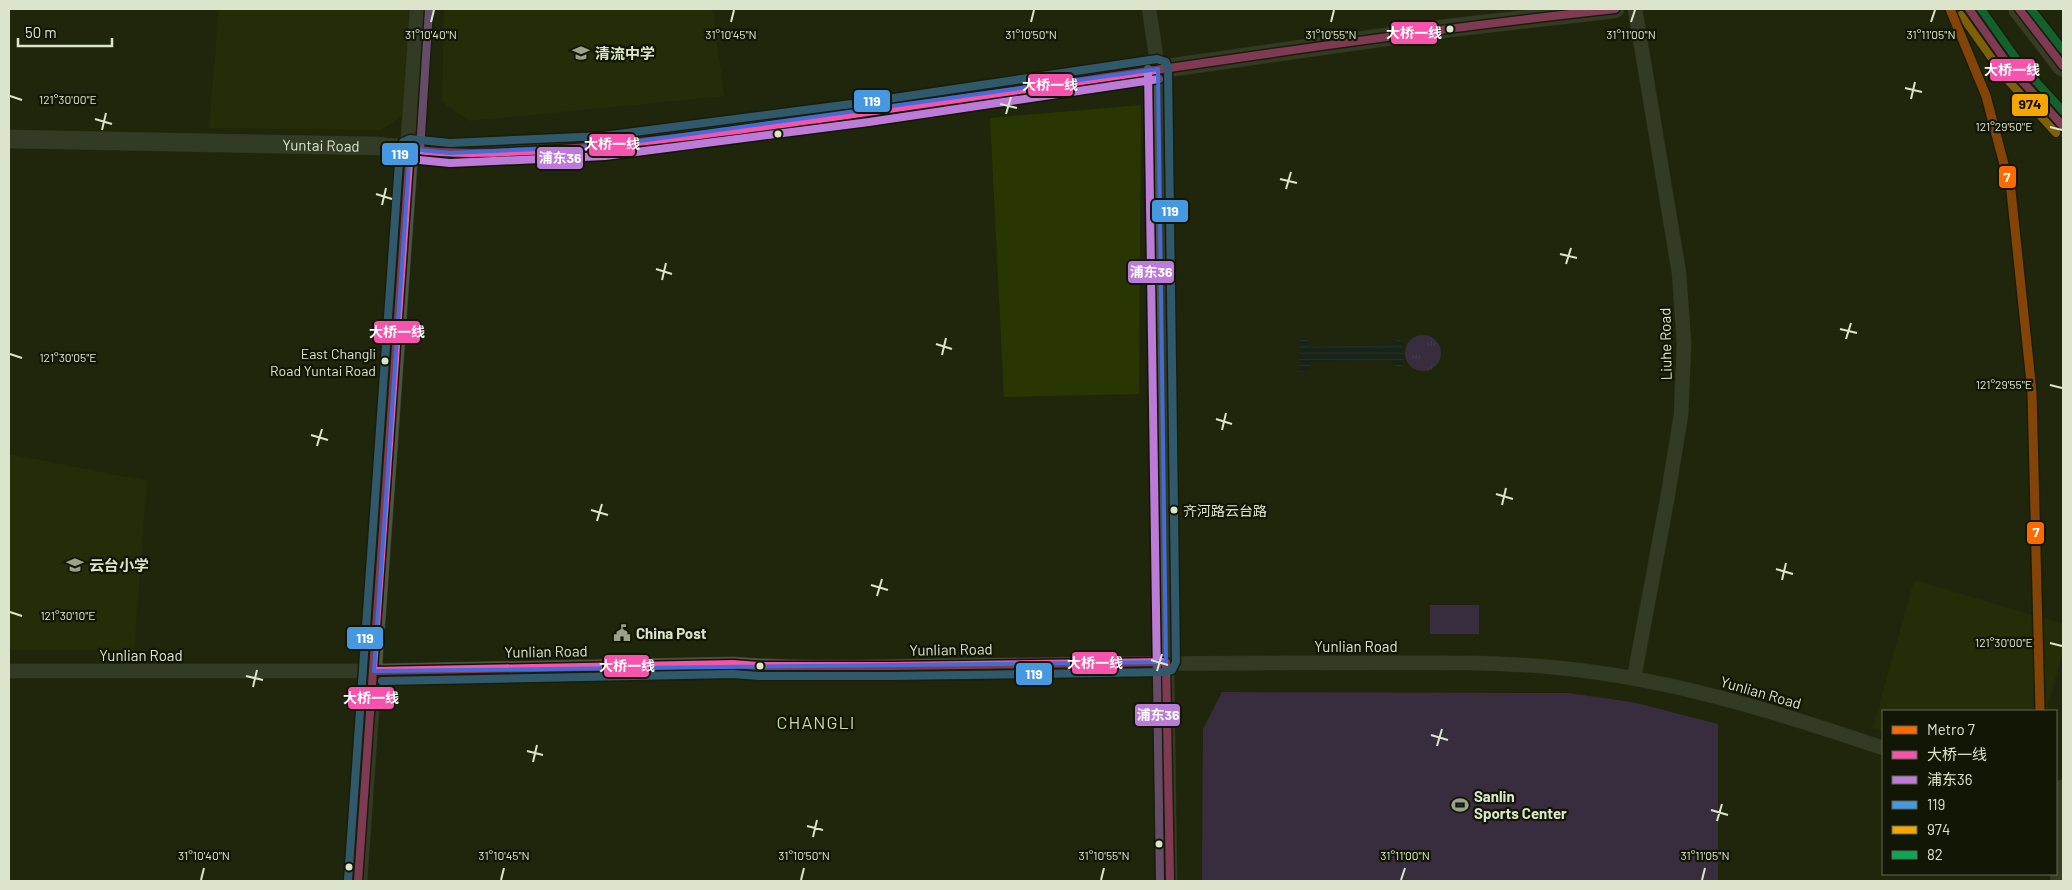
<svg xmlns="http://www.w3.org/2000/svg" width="2072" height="890" viewBox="0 0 2072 890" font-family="Barlow,'Noto Sans SC',sans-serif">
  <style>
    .built { fill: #2a3602 }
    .park { fill: url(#park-tufts) }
    .garden { fill: #58367d }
    .water { fill: url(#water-rules) }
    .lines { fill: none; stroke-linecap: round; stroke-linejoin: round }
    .minor-casing { stroke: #393f2c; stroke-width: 15 }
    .tertiary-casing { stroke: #393f2c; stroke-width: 19 }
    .primary-casing { stroke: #393f2c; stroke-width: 22 }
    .minor { stroke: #4f5543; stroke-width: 14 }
    .tertiary { stroke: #4f5543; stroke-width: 18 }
    .primary { stroke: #52593f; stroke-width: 21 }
    .bus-1-casing { stroke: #111605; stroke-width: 11 }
    .bus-2-casing { stroke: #111605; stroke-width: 11 }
    .bus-3-casing { stroke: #111605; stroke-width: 11 }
    .bus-4-casing { stroke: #111605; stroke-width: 11 }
    .bus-5-casing { stroke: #111605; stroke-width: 11 }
    .bus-1 { stroke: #f653ac; stroke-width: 8 }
    .bus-2 { stroke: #bd7bd9; stroke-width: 8 }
    .bus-3 { stroke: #4699e1; stroke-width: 8 }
    .bus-4 { stroke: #f7a600; stroke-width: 8 }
    .bus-5 { stroke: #06aa56; stroke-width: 8 }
    .metro-1-casing { stroke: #111605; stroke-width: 12 }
    .metro-1 { stroke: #ff6900; stroke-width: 9 }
    .marked { fill: none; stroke: #436cd6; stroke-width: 4; stroke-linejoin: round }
    .ticks { fill: none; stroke: #dce5cc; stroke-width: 2 }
    .bus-dot { fill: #dce5cc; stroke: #111605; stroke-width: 2 }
    .labels { text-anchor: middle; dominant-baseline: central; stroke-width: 4.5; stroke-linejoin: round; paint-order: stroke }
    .bus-label { font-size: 14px; fill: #dce5cc; stroke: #111605; text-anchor: end }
    .poi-label { font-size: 15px; font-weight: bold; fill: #dce5cc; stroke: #111605; text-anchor: start }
    .street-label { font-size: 15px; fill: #dce5cc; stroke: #111605 }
    .quarter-label { font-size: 18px; letter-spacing: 1px; fill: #c9d9a8; stroke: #111605 }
    .ticks-label { font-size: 12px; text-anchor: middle; fill: #dce5cc; stroke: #111605; stroke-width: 4.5; stroke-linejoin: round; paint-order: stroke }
    .line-badge { stroke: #111605; stroke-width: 2 }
    .badge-label { font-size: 14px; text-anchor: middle; font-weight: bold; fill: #fff }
    .pale-badge-label { font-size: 14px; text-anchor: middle; font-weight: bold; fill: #111 }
  </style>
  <defs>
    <pattern id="park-tufts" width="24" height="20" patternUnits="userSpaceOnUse" patternTransform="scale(1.25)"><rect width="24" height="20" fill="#58367d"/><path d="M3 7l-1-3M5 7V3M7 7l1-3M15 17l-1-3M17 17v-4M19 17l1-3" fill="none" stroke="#6f538e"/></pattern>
    <pattern id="water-rules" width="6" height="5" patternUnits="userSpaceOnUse" patternTransform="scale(1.25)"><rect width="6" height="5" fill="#101f27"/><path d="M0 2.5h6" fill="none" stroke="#323f45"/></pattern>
  </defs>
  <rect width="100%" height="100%" fill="#1f260c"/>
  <!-- built -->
  <path class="built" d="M219 9H409L402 116 381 130 209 128Z
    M444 9H713L724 96 470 121 442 102Z
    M1141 105 1139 394 1004 397 990 118Z
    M9 454 147 481 134 650H9Z
    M1914 580 2063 624V653L2046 711H1883V731L1873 728Z"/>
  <!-- park -->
  <path class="park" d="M1405 353a18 18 0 1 1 36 0a18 18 0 1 1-36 0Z"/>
  <!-- garden -->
  <path class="garden" d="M1430 605H1479V634H1430Z
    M1222 692 1567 693 1632 702 1718 724V881H1202L1203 729Z"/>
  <!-- water -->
  <path class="water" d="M1306 338 1311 347 1392 344 1397 339 1402 341 1403 366 1395 367 1390 360 1311 362 1308 371 1299 372 1300 339Z"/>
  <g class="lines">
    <!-- minor casing -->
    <g class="minor-casing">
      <path id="minor" d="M1149 9 1158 69 1170 881
        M9 671H374L733 664C797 669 862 667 926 666 1066 665 1206 662 1346 663 1413 663 1482 661 1550 667 1665 677 1774 711 1883 748
        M1634 678 1667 500 1681 415 1684 343 1679 273 1635 9"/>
    </g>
    <!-- tertiary casing -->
    <g class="tertiary-casing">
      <g id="tertiary">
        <path id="s1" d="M9 139 376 146 450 153 604 146 868 112 1132 73 1449 28 1615 9"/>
        <path d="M358 881 419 9"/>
      </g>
    </g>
    <!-- primary casing -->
    <g class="primary-casing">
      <path id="primary" d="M1969 9 2012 70 2063 126
        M2019 9 2063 66
        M2061 881 2060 806 2063 790"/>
    </g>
    <!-- minor -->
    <use href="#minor" class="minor"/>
    <!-- tertiary -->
    <use href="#tertiary" class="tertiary"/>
    <!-- primary -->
    <use href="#primary" class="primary"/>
    <!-- bus-1 casing -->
    <g class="bus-1-casing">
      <path id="bus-1" d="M1969 9 2012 70 2063 126
        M2019 9 2063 66
        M410 149C460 156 512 152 562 149 658 142 752 128 847 115 1103 79 1358 37 1615 9
        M374 671 733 664 759 666H891L1166 662 1170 881
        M358 881 410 149"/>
    </g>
    <!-- bus-2 casing -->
    <g class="bus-2-casing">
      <path id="bus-2" d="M1148 69 1160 881
        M420 150 429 10
        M409 159 450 163 605 156 869 122 1159 79"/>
    </g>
    <!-- bus-3 casing -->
    <g class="bus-3-casing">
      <path id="bus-3" d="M348 880 400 148 403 142 410 139 450 143 603 136 867 102 1157 59 1166 62 1168 69 1176 662 1172 670 1166 672 891 676H759L733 674 382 681"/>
    </g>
    <!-- bus-4 casing -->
    <g class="bus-4-casing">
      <path id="bus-4" d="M1961 15 2005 77 2056 133"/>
    </g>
    <!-- bus-5 casing -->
    <g class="bus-5-casing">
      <path id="bus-5" d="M1981 9 2020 64 2063 111
        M2031 9 2063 50"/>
    </g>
    <!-- bus-1 -->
    <use href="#bus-1" class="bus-1"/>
    <!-- bus-2 -->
    <use href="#bus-2" class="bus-2"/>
    <!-- bus-3 -->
    <use href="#bus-3" class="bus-3"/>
    <!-- bus-4 -->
    <use href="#bus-4" class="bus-4"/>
    <!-- bus-5 -->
    <use href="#bus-5" class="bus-5"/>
    <!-- metro-1 casing -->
    <g class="metro-1-casing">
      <path id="metro-1" d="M1950 9 1986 96 2011 191 2032 392 2040 711"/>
    </g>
    <!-- metro-1 -->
    <use href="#metro-1" class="metro-1"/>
  </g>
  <!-- marked area -->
  <path d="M0 0H2072V890H0ZM1158 69 1166 662 374 671 410 149 450 153 604 146Z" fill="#1f260c" fill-opacity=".55" fill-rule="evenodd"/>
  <path class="marked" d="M1158 69 1166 662 374 671 410 149 450 153 604 146Z"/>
  <!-- ticks -->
  <path class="ticks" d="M431 22 434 10M731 22 734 10M1031 22 1034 10M1331 22 1334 10M1631 22 1635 10M1931 22 1935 10M1905 88 1922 92M10 96 22 100M1911 99 1915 82M1000 104 1017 108M1006 114 1011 97M95 119 112 124M2050 127 2062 130M102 130 106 113M1280 179 1297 183M1286 189 1291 172M376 194 392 199M382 205 386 188M1560 254 1577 258M1566 264 1571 248M656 269 672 274M662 280 666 263M1840 329 1857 333M1846 339 1851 323M936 344 952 349M10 354 22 358M942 355 946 338M2050 385 2062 388M1216 419 1232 424M1222 430 1226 413M311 435 328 440M317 446 322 429M1496 494 1513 499M1502 505 1506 488M591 510 608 515M597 521 602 504M1776 569 1793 574M1782 580 1786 563M871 585 888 590M877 596 882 579M10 612 22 616M2050 643 2062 646M1151 660 1168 665M1157 671 1162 654M246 676 263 680M253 687 257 670M1431 735 1448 740M1437 746 1442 729M527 751 543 755M533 762 537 745M1711 810 1728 815M1717 821 1722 804M807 826 823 830M813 837 817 820M201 880 204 868M501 880 504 868M801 880 804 868M1101 880 1104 868M1401 880 1405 868M1702 880 1705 868"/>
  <!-- icons -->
  <defs>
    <g id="school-bare" transform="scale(1.35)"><path d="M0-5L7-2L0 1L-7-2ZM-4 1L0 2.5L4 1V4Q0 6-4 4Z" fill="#9aa289" stroke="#111605" stroke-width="2.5" paint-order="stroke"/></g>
    <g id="civic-bare" transform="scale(1.35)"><path d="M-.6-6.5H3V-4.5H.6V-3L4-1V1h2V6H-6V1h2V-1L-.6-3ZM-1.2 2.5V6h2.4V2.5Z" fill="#9aa289" stroke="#111605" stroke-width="2.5" paint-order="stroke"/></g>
    <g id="stadium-bare" transform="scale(1.35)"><path d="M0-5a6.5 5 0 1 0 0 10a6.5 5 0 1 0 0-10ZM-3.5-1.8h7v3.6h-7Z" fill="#9aa289" stroke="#111605" stroke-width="2.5" paint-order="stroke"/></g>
  </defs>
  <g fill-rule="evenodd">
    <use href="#school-bare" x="581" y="53"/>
    <use href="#school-bare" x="75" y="565"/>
    <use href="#civic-bare" x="622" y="633"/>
    <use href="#stadium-bare" x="1460" y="805"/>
  </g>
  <!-- markers -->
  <g class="bus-dot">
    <circle cx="1450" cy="29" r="4.5"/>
    <circle cx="778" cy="134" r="4.5"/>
    <circle cx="385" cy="361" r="4.5"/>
    <circle cx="1174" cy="510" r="4.5"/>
    <circle cx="760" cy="666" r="4.5"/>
    <circle cx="1159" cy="844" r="4.5"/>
    <circle cx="349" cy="867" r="4.5"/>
  </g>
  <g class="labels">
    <!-- bus labels -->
    <g class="bus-label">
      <text x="376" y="353">East Changli<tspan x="376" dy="17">Road Yuntai Road</tspan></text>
      <text x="1183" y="510" text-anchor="start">齐河路云台路</text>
    </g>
    <!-- poi labels -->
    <g class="poi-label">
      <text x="595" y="53">清流中学</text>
      <text x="89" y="565">云台小学</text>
      <text x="636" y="633">China Post</text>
      <text x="1474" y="796">Sanlin<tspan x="1474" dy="17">Sports Center</tspan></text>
    </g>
    <!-- street labels -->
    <g class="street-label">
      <text stroke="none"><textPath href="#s1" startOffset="312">Yuntai Road</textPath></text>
      <text transform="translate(1665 344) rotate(-91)">Liuhe Road</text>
      <text x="1356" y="646">Yunlian Road</text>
      <text transform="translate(951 649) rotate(-1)">Yunlian Road</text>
      <text transform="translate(546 651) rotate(-1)">Yunlian Road</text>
      <text x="141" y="655">Yunlian Road</text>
      <text transform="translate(1761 692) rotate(16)">Yunlian Road</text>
    </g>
    <!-- quarter labels -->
    <g class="quarter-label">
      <text x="816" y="722">CHANGLI</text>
    </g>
  </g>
  <g class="ticks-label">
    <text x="431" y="39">31°10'40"N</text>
    <text x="731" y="39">31°10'45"N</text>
    <text x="1031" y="39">31°10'50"N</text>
    <text x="1331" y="39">31°10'55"N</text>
    <text x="1631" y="39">31°11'00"N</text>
    <text x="1931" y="39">31°11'05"N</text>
    <text x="68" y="104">121°30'00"E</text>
    <text x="2004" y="131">121°29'50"E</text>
    <text x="68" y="362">121°30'05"E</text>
    <text x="2004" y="389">121°29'55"E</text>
    <text x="68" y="620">121°30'10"E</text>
    <text x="2004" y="647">121°30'00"E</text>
    <text x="204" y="860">31°10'40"N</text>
    <text x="504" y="860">31°10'45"N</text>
    <text x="804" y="860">31°10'50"N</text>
    <text x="1104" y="860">31°10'55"N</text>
    <text x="1405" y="860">31°11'00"N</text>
    <text x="1705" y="860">31°11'05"N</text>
  </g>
  <g class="line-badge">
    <rect x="1390" y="21" width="48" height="24" rx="5" fill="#f653ac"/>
    <rect x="1989" y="58" width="47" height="24" rx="5" fill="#f653ac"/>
    <rect x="1027" y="73" width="47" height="24" rx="5" fill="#f653ac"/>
    <rect x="853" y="89" width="38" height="24" rx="5" fill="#4699e1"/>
    <rect x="2011" y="93" width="38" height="24" rx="5" fill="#f7a600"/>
    <rect x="588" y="133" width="48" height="24" rx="5" fill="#f653ac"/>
    <rect x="381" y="142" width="38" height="24" rx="5" fill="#4699e1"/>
    <rect x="536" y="146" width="48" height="24" rx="5" fill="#bd7bd9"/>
    <rect x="1998" y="165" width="19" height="24" rx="5" fill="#ff6900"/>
    <rect x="1151" y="199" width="38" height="24" rx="5" fill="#4699e1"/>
    <rect x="1127" y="260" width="48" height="24" rx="5" fill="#bd7bd9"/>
    <rect x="373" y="320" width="48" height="24" rx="5" fill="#f653ac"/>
    <rect x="2026" y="521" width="19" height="24" rx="5" fill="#ff6900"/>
    <rect x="346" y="626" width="38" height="24" rx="5" fill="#4699e1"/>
    <rect x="1071" y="651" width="47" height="24" rx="5" fill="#f653ac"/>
    <rect x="603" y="654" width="47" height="24" rx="5" fill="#f653ac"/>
    <rect x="1015" y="662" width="38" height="24" rx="5" fill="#4699e1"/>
    <rect x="347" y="686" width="48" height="24" rx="5" fill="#f653ac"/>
    <rect x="1134" y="703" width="47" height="24" rx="5" fill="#bd7bd9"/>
  </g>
  <g class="badge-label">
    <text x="1414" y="38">大桥一线</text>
    <text x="2012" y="75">大桥一线</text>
    <text x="1050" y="90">大桥一线</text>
    <text x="872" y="106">119</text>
    <text x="612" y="149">大桥一线</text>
    <text x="400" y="159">119</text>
    <text x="560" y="163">浦东36</text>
    <text x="2007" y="182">7</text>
    <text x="1170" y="216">119</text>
    <text x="1151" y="277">浦东36</text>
    <text x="397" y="337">大桥一线</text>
    <text x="2036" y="537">7</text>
    <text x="365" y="643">119</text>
    <text x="1095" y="668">大桥一线</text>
    <text x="627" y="671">大桥一线</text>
    <text x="1034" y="679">119</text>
    <text x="371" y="703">大桥一线</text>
    <text x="1158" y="720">浦东36</text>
  </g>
  <g class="pale-badge-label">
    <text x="2030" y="109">974</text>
  </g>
  <!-- border -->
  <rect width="2072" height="890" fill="none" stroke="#dce5cc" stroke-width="20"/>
  <!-- legend -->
  <rect x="1882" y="710" width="175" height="165" fill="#111605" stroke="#626955"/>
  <rect x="1892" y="726" width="25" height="8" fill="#ff6900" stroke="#626955"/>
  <text x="1927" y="735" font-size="15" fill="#dce5cc">Metro 7</text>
  <rect x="1892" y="751" width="25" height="8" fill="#f653ac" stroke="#626955"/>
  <text x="1927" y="760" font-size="15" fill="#dce5cc">大桥一线</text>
  <rect x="1892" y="776" width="25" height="8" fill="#bd7bd9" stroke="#626955"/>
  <text x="1927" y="785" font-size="15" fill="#dce5cc">浦东36</text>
  <rect x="1892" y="801" width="25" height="8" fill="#4699e1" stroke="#626955"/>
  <text x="1927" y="810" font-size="15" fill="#dce5cc">119</text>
  <rect x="1892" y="826" width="25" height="8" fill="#f7a600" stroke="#626955"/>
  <text x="1927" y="835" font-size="15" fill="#dce5cc">974</text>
  <rect x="1892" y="851" width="25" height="8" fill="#06aa56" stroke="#626955"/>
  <text x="1927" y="860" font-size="15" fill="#dce5cc">82</text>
  <!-- scale -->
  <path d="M18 38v8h94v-8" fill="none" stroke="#dce5cc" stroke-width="2.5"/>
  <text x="25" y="38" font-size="15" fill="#dce5cc" stroke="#111605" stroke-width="4" paint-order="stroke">50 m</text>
</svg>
